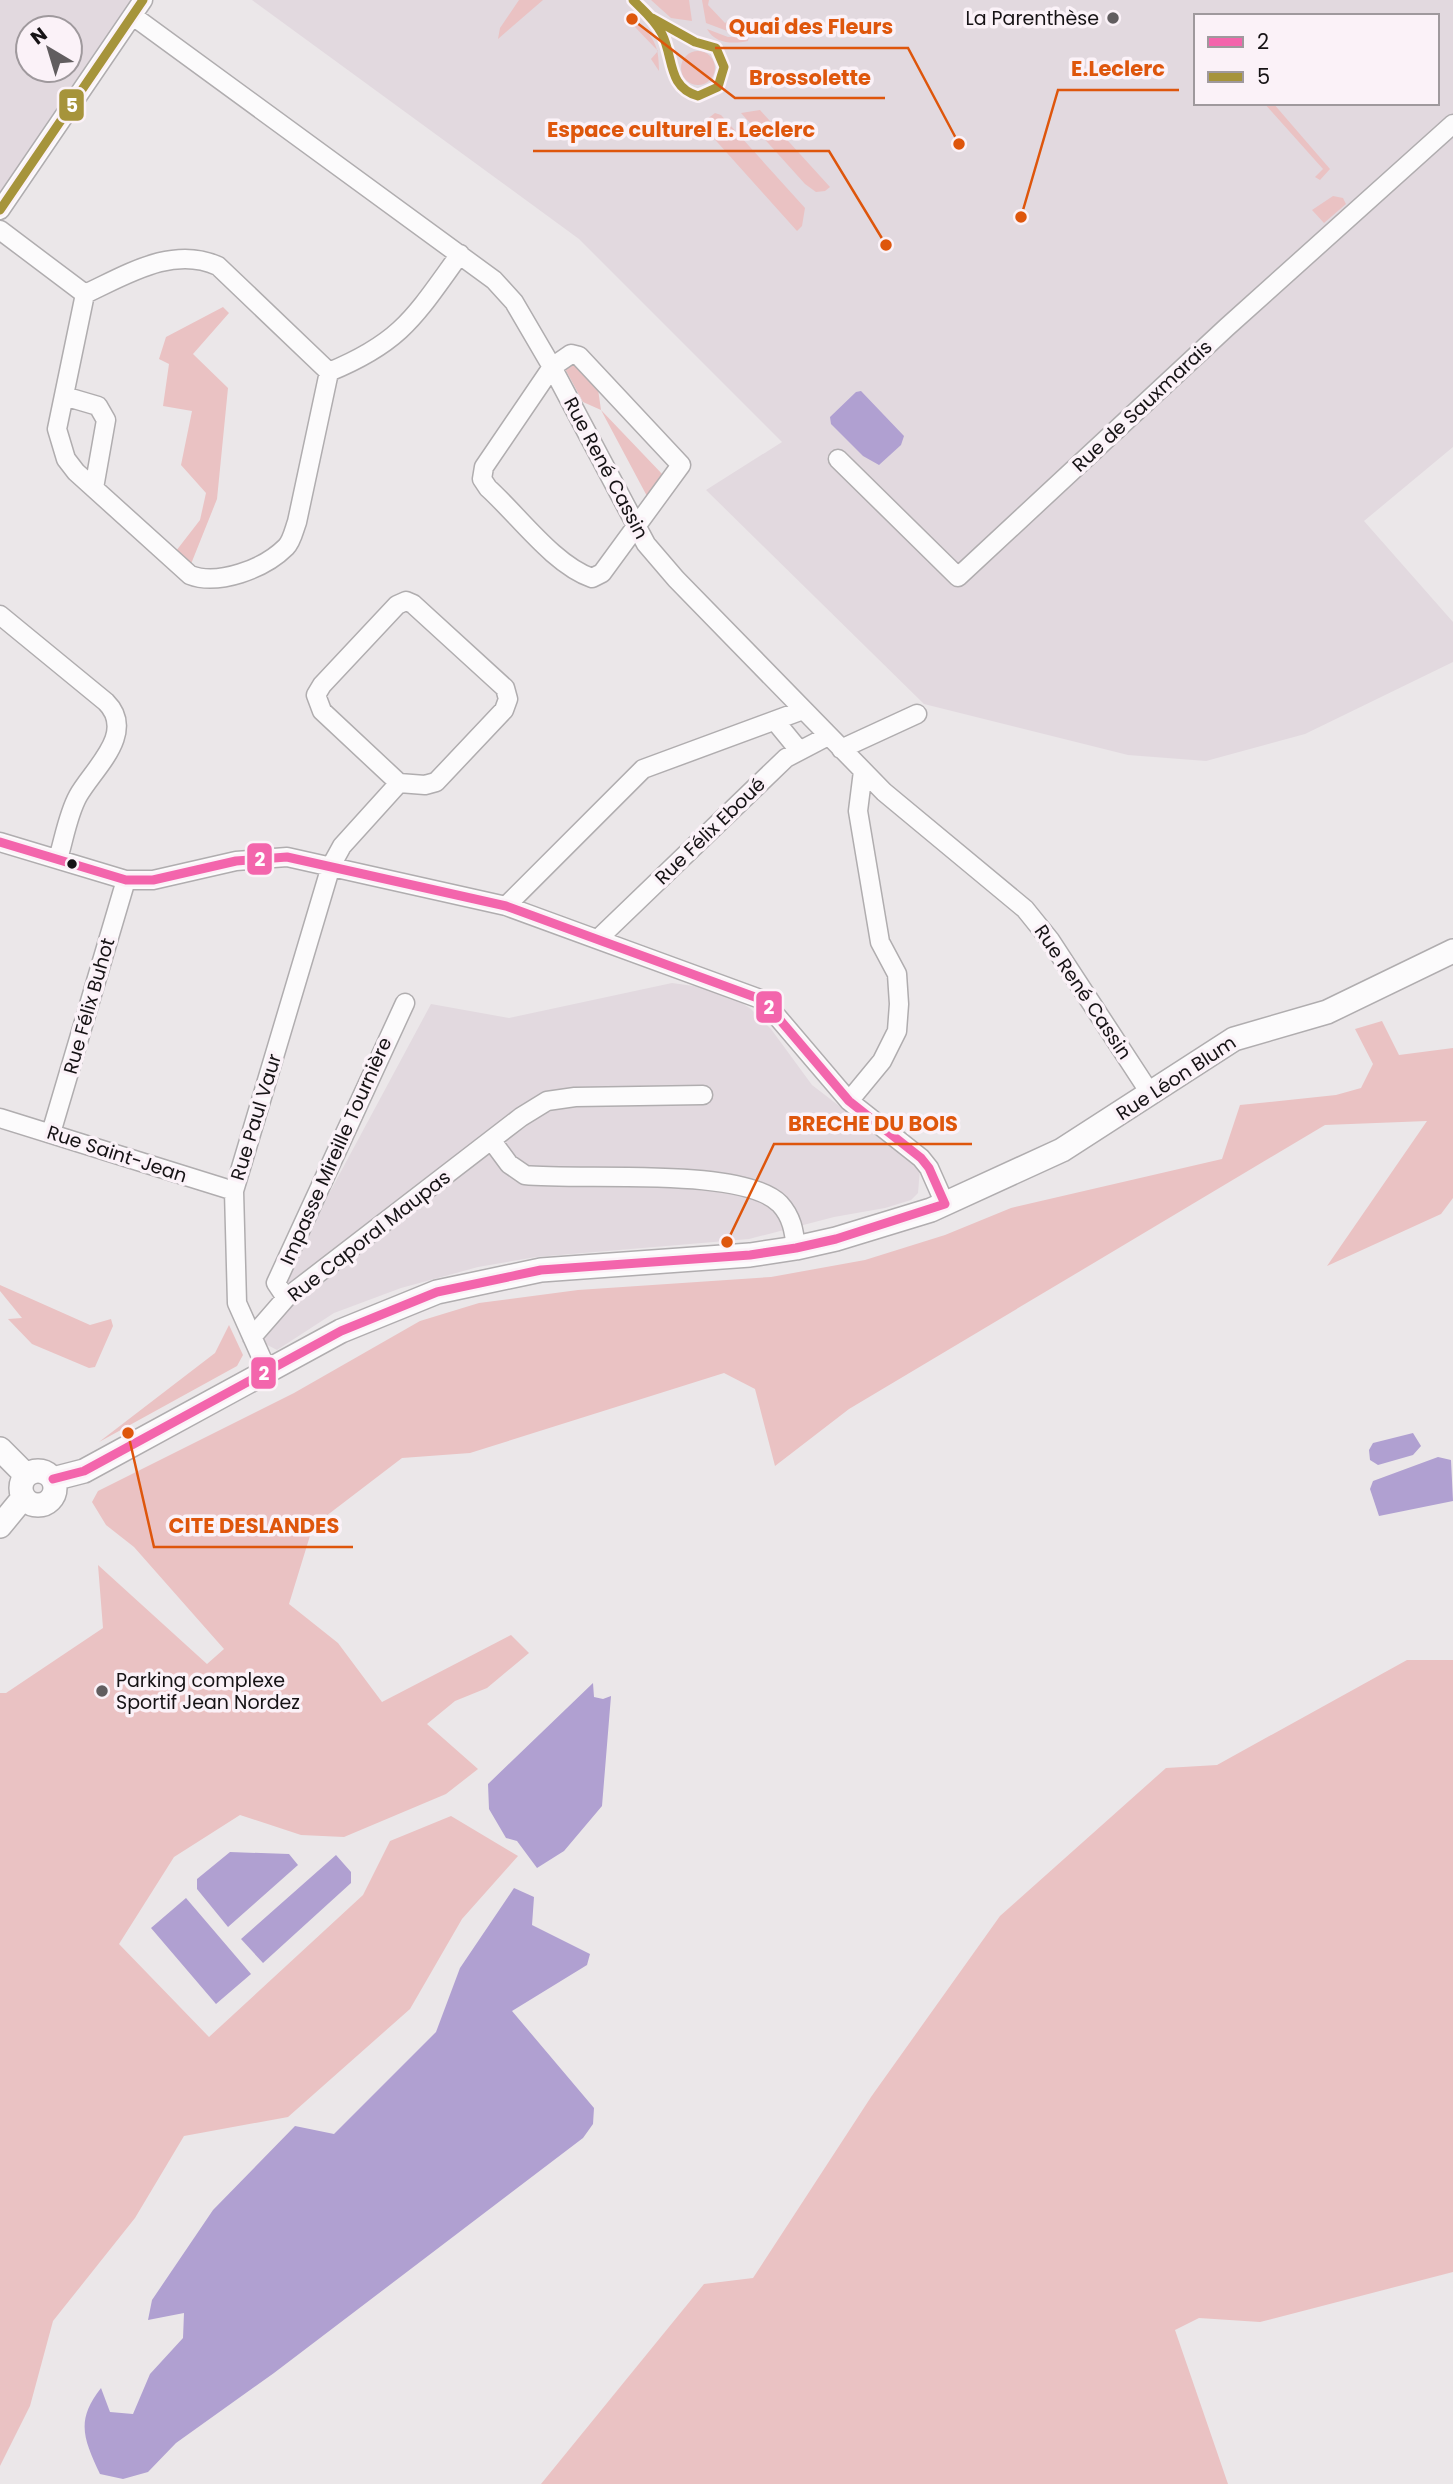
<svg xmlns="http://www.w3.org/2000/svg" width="1453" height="2484" viewBox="0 0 1453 2484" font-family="Poppins,sans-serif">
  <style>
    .built { fill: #e2d9df; fill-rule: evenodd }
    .green { fill: #eac2c3 }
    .water { fill: #b0a0d1 }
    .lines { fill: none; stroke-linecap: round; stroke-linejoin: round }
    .minor-casing { stroke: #b0adaf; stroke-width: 21 }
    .tertiary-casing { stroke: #b0adaf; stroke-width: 26 }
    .minor { stroke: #fcfbfc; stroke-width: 18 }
    .tertiary { stroke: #fcfbfc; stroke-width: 23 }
    .bus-1-casing { stroke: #fbf2f8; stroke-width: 14 }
    .bus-2-casing { stroke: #fbf2f8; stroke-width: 14 }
    .bus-1 { stroke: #f365ac; stroke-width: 9 }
    .bus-2 { stroke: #a6943b; stroke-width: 9 }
    .poi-dot { fill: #615d5f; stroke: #fbf2f8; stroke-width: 2.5 }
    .bus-dot { fill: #161315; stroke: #fbf2f8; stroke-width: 2.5 }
    .labels { text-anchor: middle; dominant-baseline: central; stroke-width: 7; stroke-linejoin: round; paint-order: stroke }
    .poi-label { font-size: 19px; fill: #161315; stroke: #fbf2f8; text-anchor: end }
    .street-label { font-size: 19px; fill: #161315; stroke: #fbf2f8 }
    .leader { fill: none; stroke: #de560c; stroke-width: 2.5 }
    .callout-dot { fill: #de560c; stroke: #fbf2f8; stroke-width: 2.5 }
    .callout-label { font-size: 21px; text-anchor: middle; font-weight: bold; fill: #de560c; stroke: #fbf2f8; stroke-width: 7; stroke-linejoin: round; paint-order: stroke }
    .line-badge { stroke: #fbf2f8; stroke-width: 2.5 }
    .badge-label { font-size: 19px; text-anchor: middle; font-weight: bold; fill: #fff }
  </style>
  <rect width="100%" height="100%" fill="#ebe7e9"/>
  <!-- built -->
  <path class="built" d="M0 0H131L0 196ZM28 28H70V70H28Z
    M252 0H1453V447L1364 521 1453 622V662L1305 734 1206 761 1128 755 924 704 706 490 782 442 579 239ZM1196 16H1437V103H1196Z
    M672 983 722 990 751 1009 771 1029 812 1085 920 1168 918 1193 911 1200 885 1208 834 1217 749 1239 536 1257 478 1267 401 1288 334 1313 277 1350 252 1337 431 1004 509 1018Z"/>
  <!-- green -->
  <path class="green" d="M519 0H543L498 39 500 28Z
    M651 0H689L692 21 671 18Z
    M702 0H709L708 5 725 23 731 19 738 32H730L706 23Z
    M637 22C655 38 659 47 659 71L651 59 658 51 632 24Z
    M707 29 728 37 749 36 748 41C733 44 715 44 707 29Z
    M681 68a17 17 0 1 1 34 0a17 17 0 1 1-34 0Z
    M1264 103H1273L1330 169 1320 180 1315 177 1323 169Z
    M760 110 830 187 825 191 816 192 805 184 741 113Z
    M715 113 721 115 805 208 802 226 797 231 701 124Z
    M1333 196 1343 198 1346 204 1324 223 1312 210Z
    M223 307 229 313 193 354 228 388 217 499 191 564 176 551 200 520 206 493 181 465 192 411 163 406 169 364 159 359 166 337Z
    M573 363 598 389 601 410 664 476 648 498 601 410 583 402 564 367Z
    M1382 1021 1399 1055 1453 1048V1198L1441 1214 1327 1266 1427 1121 1325 1125 849 1409 775 1466 755 1389 724 1373 470 1453 402 1458 313 1526 289 1604 338 1643 382 1702 511 1635 529 1653 487 1688 455 1701 427 1724 478 1769 446 1794 344 1837 301 1835 240 1815 174 1857 119 1944 209 2037 363 1895 390 1841 451 1816 518 1856 462 1919 410 2009 288 2117 184 2136 135 2218 53 2321 30 2406 0 2466V1693H6L103 1628 98 1565 207 1664 224 1649 134 1547 106 1525 92 1502 98 1491 294 1393 420 1321 479 1303 578 1290 771 1277 865 1260 945 1235 1011 1208 1222 1159 1240 1105 1336 1095 1361 1088 1373 1064 1355 1029Z
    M0 1285 90 1325 111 1319 113 1326 95 1367 89 1368 32 1344 8 1319 22 1318 0 1291Z
    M229 1325 243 1355 237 1366 99 1442 215 1353Z
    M1407 1660H1453V2272L1260 2322 1199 2318 1175 2330 1228 2484H541L704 2284 753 2278 871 2097 1000 1916 1166 1768 1217 1765Z"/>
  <!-- water -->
  <path class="water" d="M861 391 904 436 901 445 879 465 863 456 831 424 830 417 856 392Z
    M1413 1433 1421 1446 1413 1455 1378 1465 1370 1460 1369 1450 1373 1443Z
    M1438 1457 1451 1460 1453 1501 1379 1516 1370 1489 1373 1481Z
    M593 1683 594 1697 603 1699 611 1696 602 1806 564 1851 537 1868 517 1841 506 1838 489 1809 488 1784Z
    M230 1852 289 1854 298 1865 228 1927 197 1889V1879Z
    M336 1855 351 1872V1883L263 1963 241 1939Z
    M514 1888 534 1897 532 1925 590 1954 587 1965 512 2011 594 2108 593 2124 583 2138 274 2373 176 2443 148 2472 123 2479 100 2474C84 2439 75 2421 101 2388L110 2412 133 2414 150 2374 183 2338 184 2313 148 2320 152 2300 213 2210 295 2126 334 2134 436 2032 460 1968Z
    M186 1898 251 1974 216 2004 151 1928Z"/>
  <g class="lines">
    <!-- minor casing -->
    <g class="minor-casing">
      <path id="minor" d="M133 16 494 280 514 302 552 367 646 544 676 579 884 792 1025 909 1050 940 1150 1093
        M0 210 143 0
        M0 230 85 294
        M85 294 57 429 66 459 76 472 190 575C218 586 264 569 286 547 292 541 294 530 297 522L329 372
        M85 294C126 275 173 245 218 266L329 372C402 342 415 316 460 254
        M571 354 579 356 681 465 602 573 592 578C554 565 518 515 488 488L482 479 484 467 552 367Z
        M64 396 98 406 106 420 94 488
        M838 459 958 577 1227 327 1453 124
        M0 615 106 702C137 733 93 769 78 796 68 814 64 839 58 859
        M775 721 798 749
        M841 749 917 714
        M0 842 126 880H153L236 861 287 857 506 906 763 1000 849 1101 921 1158 929 1168 945 1204
        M506 906 643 769 803 710
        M599 938 786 758 828 736
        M849 1101 882 1061 897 1031 899 1004 897 974 880 942 858 811 863 771
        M0 1118 234 1191
        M51 1133 126 880
        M492 1141 509 1164 525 1175C581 1181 743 1166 780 1204 792 1217 794 1231 796 1248
        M286 1298 276 1283 405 1003
        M252 1337 286 1298 521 1117 547 1101 575 1097 703 1095
        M267 1370 237 1303 234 1191 331 866 342 846 399 783 322 711 316 695 322 685 397 605 406 601 413 604 505 688 508 699 504 710 436 782 425 785 399 783"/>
    </g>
    <!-- tertiary casing -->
    <g class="tertiary-casing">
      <path id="tertiary" d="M0 1449 26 1475
        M21 1488a17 17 0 1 1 34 0a17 17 0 1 1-34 0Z
        M53 1479 84 1471 341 1331 437 1292 541 1270 750 1255 796 1248 836 1239 931 1210 1062 1150 1234 1039 1327 1012 1453 951
        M0 1526 23 1498"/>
    </g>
    <!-- minor -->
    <use href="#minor" class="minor"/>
    <!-- tertiary -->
    <use href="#tertiary" class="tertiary"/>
    <!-- bus-1 casing -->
    <g class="bus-1-casing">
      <path id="bus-1" d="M0 842 126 880H153L236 861 287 857 506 906 763 1000 849 1101 921 1158 929 1168 945 1204
        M53 1479 84 1471 341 1331 437 1292 541 1270 750 1255 796 1248 836 1239 945 1204"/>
    </g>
    <!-- bus-2 casing -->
    <g class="bus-2-casing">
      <path id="bus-2" d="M633 0C643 10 655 20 662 34 674 58 667 87 698 96L718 87 724 67 716 48 695 42 652 18
        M0 210 143 0"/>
    </g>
    <!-- bus-1 -->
    <use href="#bus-1" class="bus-1"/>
    <!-- bus-2 -->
    <use href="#bus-2" class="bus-2"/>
  </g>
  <!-- markers -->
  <g class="poi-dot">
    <circle cx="1113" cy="18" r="7"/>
    <circle cx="102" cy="1691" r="7"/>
  </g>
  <circle class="bus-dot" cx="72" cy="864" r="6"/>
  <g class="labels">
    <!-- poi labels -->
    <g class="poi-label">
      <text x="1099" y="18">La Parenthèse</text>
      <text x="116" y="1680" text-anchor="start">Parking complexe<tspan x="116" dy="22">Sportif Jean Nordez</tspan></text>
    </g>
    <!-- street labels -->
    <g class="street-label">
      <text transform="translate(1142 406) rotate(-43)">Rue de Sauxmarais</text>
      <text transform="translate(606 468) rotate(62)">Rue René Cassin</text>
      <text transform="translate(710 831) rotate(-44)">Rue Félix Eboué</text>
      <text transform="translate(1083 992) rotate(56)">Rue René Cassin</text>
      <text transform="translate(89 1006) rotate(-74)">Rue Félix Buhot</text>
      <text transform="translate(1176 1078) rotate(-33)">Rue Léon Blum</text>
      <text transform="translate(256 1117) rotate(-73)">Rue Paul Vaur</text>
      <text transform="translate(336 1151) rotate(-66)">Impasse Mireille Tournière</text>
      <text transform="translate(117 1154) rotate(18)">Rue Saint-Jean</text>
      <text transform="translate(369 1236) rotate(-38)">Rue Caporal Maupas</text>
    </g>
  </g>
  <!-- callouts -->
  <path class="leader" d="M959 144L908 48H715M1021 217L1058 90H1179M632 19L735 98H885M886 245L829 151H533M727 1242L774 1144H972M128 1433L154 1547H353"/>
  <g class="callout-dot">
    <circle cx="959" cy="144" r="7"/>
    <circle cx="1021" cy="217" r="7"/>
    <circle cx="632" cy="19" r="7"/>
    <circle cx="886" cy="245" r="7"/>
    <circle cx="727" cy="1242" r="7"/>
    <circle cx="128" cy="1433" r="7"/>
  </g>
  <g class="callout-label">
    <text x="811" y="34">Quai des Fleurs</text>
    <text x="1118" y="76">E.Leclerc</text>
    <text x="810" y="85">Brossolette</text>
    <text x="681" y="137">Espace culturel E. Leclerc</text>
    <text x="873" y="1131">BRECHE DU BOIS</text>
    <text x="254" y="1533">CITE DESLANDES</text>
  </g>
  <g class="line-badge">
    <rect x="58" y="88" width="27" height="34" rx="7" fill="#a6943b"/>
    <rect x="246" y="842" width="27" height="34" rx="7" fill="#f365ac"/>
    <rect x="755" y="990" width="28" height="34" rx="7" fill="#f365ac"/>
    <rect x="250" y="1356" width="27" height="34" rx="7" fill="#f365ac"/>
  </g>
  <g class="badge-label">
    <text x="72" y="112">5</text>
    <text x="260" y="866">2</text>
    <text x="769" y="1014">2</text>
    <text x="264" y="1380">2</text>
  </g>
  <!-- legend -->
  <rect x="1194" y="14" width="245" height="91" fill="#fbf2f8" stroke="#9f999d" stroke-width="2"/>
  <rect x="1208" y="37" width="35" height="10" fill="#f365ac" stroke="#9f999d" stroke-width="2"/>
  <text x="1257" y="49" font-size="21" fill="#161315">2</text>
  <rect x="1208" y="72" width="35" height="10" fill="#a6943b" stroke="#9f999d" stroke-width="2"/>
  <text x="1257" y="84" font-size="21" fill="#161315">5</text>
  <!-- north arrow -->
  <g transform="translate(49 49) rotate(322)"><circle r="33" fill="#fbf2f8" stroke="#9f999d" stroke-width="2"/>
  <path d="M0-5L12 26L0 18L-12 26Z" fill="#615d5f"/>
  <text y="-10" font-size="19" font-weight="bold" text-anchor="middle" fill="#161315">N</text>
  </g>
</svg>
